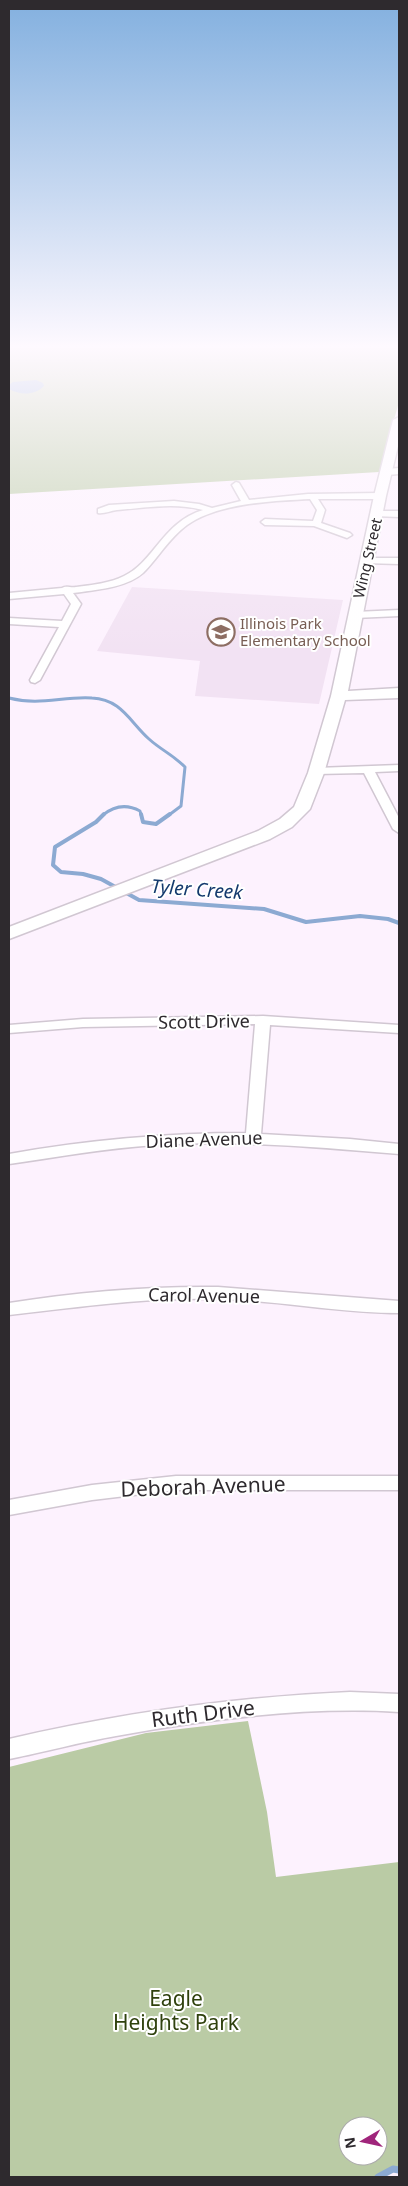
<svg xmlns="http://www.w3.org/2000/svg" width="408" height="2186" viewBox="0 0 408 2186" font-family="'Noto Sans',sans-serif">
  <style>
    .built { fill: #f2e2f3 }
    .green { fill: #bacba5; fill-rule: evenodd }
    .water { fill: #8caad2 }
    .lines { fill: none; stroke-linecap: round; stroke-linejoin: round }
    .stream-far2 { stroke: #8caad2; stroke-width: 3 }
    .stream-far1 { stroke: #8caad2; stroke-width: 4 }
    .stream { stroke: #8caad2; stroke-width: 7 }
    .street-casing { stroke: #d1c7d2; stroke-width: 3 }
    .secondary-casing { stroke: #d1c7d2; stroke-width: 3 }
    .street { fill: #fff; fill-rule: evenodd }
    .secondary { fill: #fff; fill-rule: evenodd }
    .labels { text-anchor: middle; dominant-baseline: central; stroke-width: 4; stroke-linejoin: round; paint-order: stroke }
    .far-street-label { font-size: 15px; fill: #2e2a2e; stroke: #fff }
    .far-education-label { font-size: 15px; fill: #785e54; stroke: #fff; text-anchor: start }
    .street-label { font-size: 18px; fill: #2e2a2e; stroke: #fff }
    .water-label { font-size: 19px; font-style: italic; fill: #143a6d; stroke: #fff }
    .near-street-label { font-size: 21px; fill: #2e2a2e; stroke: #fff }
    .near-park-label { font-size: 21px; fill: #2f410d; stroke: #fff }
  </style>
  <rect width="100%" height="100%" fill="#fdf2fe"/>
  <!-- built -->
  <path class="built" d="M132 587 343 600 319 704 195 696 200 661 97 651Z"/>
  <!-- green -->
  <path class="green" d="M9 348H399V402L379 472 9 494Z
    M248 1721 267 1812 276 1877 399 1862V2170L393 2169 378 2177H9V1767L146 1733ZM348 2126H378V2156H348Z"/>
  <!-- water -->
  <path class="water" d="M36 380 43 383 44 386C34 396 20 395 9 389V385L13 382Z"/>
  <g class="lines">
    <!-- stream-far2 -->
    <path class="stream-far2" d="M9 698C40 706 63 696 92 698 121 699 130 722 149 739 161 750 172 754 185 767L181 806 169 815
      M103 815C114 806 127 804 140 811L141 815"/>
    <!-- stream-far1 -->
    <path class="stream-far1" d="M104 814 96 822 55 847 53 865 61 872 83 874 101 879 139 900 264 909 306 922 360 916 388 919 399 923
      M141 814 143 822 156 824 170 814"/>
    <!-- stream -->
    <path class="stream" d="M378 2177 393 2169 399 2170"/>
    <!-- street casing -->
    <g class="street-casing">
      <path id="street" d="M399 468V474L387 475 383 472 387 469Z
        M236 482 239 483 249 500 308 494 380 493 384 496 380 499H318L325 510 321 523 350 533 352 535 347 538 314 526 265 525 261 522 265 519 313 521 317 510 310 499C272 501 218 503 187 525 169 538 158 558 143 573 126 588 95 590 73 593L81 604 40 680 35 683 31 682 30 680 59 627 9 624V618L62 621 71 604 64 594 9 599V593L62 588C66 585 70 588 76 587 92 585 110 583 124 576 154 562 163 522 203 510 175 502 145 508 117 510 110 511 104 514 98 513V509L109 505 174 501 199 504 212 508 241 501 232 485Z
        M377 511H399V517L374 516V512Z
        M367 558H399V564L364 563V559Z
        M399 610V616L355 618 350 615 355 612Z
        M399 765V771L375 772 399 818V833L393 829 364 773 316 774 310 771 316 768Z
        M263 1016 399 1025V1033L270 1025 261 1134 350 1139 399 1144V1154C318 1147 238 1140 156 1145 106 1148 58 1157 9 1164V1154C87 1140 166 1133 246 1133L255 1024 83 1027 9 1033V1025L83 1019Z
        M218 1287 399 1301V1313C338 1313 278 1300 217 1299 147 1297 78 1307 9 1315V1303C78 1292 148 1286 218 1287Z
        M176 1476H399V1490H176L92 1500 9 1515V1500L92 1485Z
        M350 1692 399 1694V1712C307 1706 207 1719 116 1736 80 1742 45 1752 9 1759V1739C121 1713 235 1697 350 1692Z"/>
    </g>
    <!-- secondary casing -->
    <g class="secondary-casing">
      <path id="secondary" d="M399 417V442L386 496 348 691 399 688V698L345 700 324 773 310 809 292 827 270 839 9 939V927L258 831 280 819 294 807 308 773 331 696 374 496 393 420Z"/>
    </g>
    <!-- street -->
    <use href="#street" class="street"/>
    <!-- secondary -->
    <use href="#secondary" class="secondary"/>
  </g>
  <!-- sky -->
  <linearGradient id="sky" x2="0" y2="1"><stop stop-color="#83b0df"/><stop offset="0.53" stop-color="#fef9ff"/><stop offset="1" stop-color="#fef9ff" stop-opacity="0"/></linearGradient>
  <rect width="408" height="654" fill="url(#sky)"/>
  <!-- icons -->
  <defs>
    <g id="school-ring" transform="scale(1.4375)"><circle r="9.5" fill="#fff" stroke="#8d6e63" stroke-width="1.5"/><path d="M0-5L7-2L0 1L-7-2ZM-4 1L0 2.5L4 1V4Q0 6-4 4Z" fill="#8d6e63"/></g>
  </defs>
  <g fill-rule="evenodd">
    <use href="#school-ring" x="221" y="632"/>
  </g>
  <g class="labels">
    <!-- far-street labels -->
    <g class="far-street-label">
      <text transform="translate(367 558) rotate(-77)">Wing Street</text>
    </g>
    <!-- far-education labels -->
    <g class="far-education-label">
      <text x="240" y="623">Illinois Park<tspan x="240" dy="17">Elementary School</tspan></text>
    </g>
    <!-- street labels -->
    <g class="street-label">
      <text transform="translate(204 1021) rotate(-1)">Scott Drive</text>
      <text transform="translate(204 1139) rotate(-2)">Diane Avenue</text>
      <text transform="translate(204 1295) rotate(1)">Carol Avenue</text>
    </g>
    <!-- water labels -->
    <g class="water-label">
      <text transform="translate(197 889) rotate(4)">Tyler Creek</text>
    </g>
    <!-- near-street labels -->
    <g class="near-street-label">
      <text transform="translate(203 1486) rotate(-2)">Deborah Avenue</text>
      <text transform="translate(203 1713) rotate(-7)">Ruth Drive</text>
    </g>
    <!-- near-park labels -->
    <g class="near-park-label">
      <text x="176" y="1998">Eagle<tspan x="176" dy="24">Heights Park</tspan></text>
    </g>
  </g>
  <!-- border -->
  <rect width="408" height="2186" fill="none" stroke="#2e2a2e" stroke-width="20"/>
  <!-- north arrow -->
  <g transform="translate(363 2141) rotate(261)"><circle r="24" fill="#ffffff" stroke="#abaaab"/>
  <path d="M0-4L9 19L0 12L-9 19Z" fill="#a0257b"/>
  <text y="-8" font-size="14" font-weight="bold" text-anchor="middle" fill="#2e2a2e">N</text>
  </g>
</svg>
